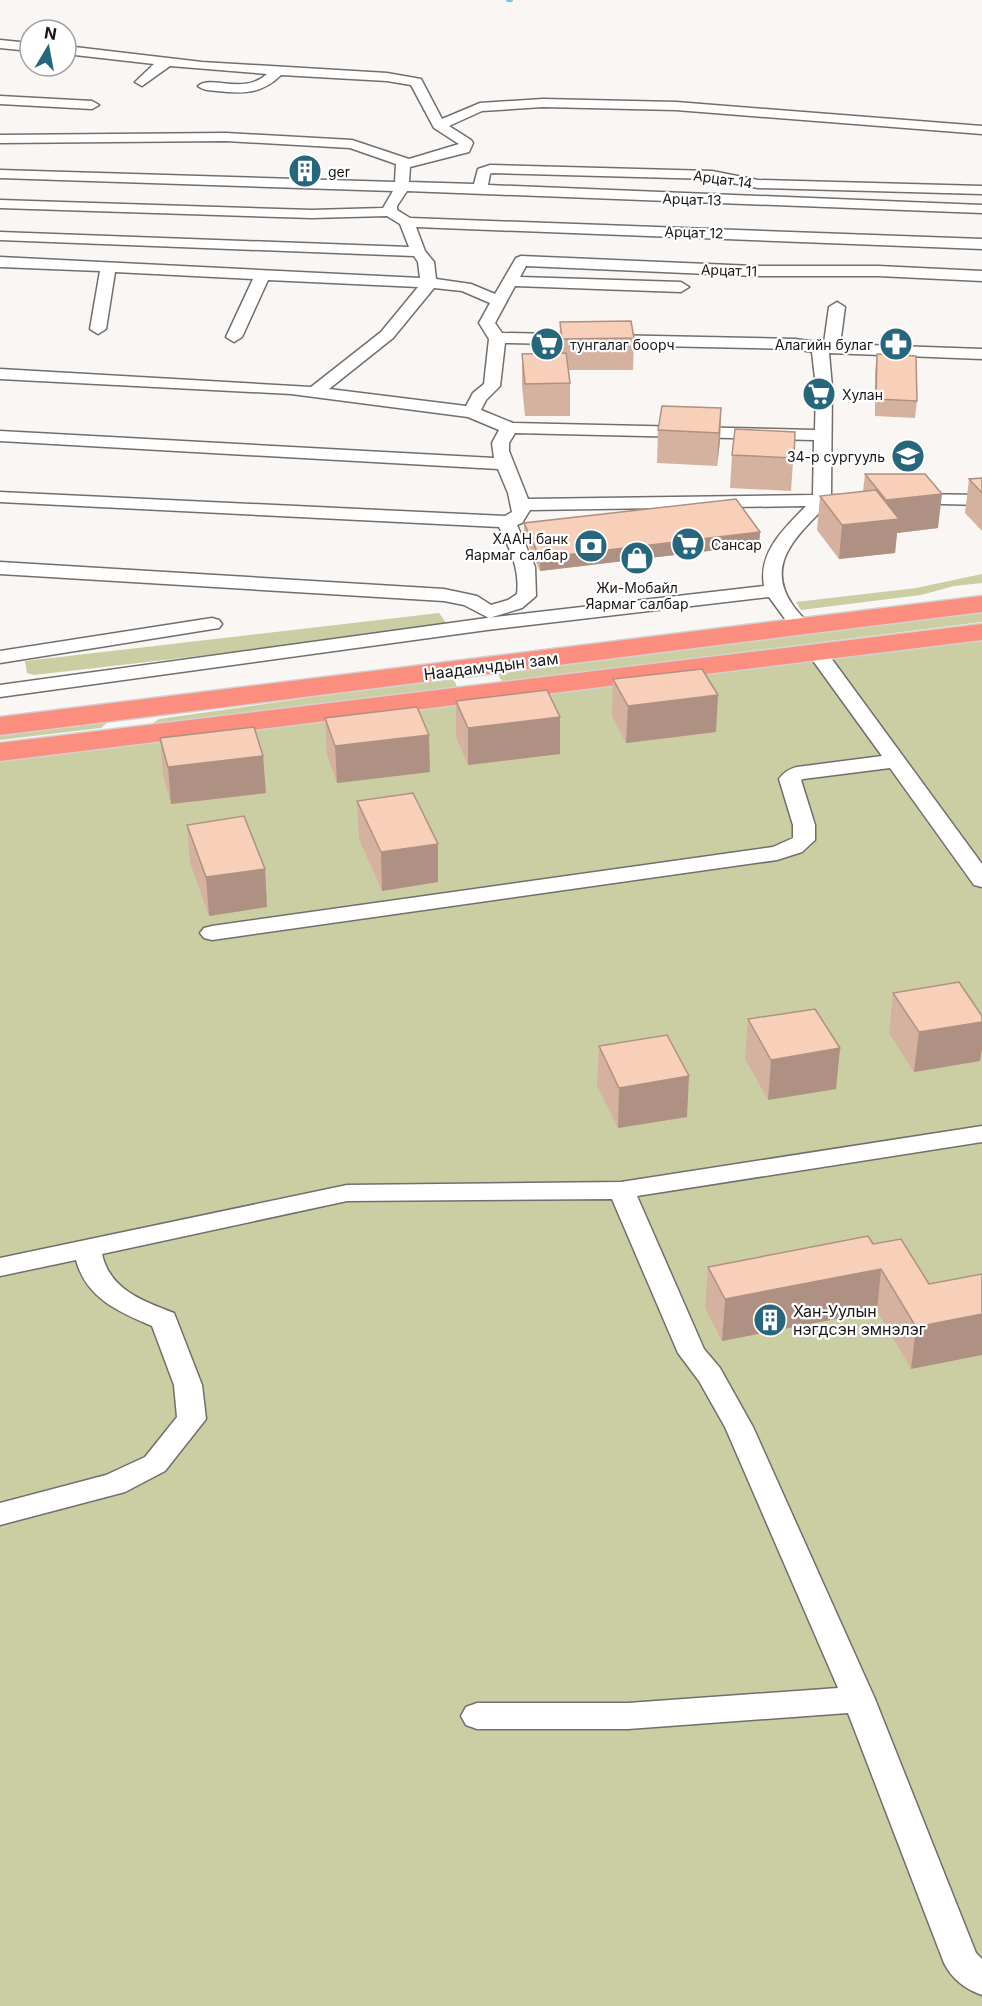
<svg xmlns="http://www.w3.org/2000/svg" width="982" height="2006" viewBox="0 0 982 2006" font-family="Inter,sans-serif">
  <style>
    .green { fill: #cbcea3 }
    .lines { fill: none; stroke-linecap: round; stroke-linejoin: round }
    .stream { stroke: #6ec8de; stroke-width: 4 }
    .street-casing { stroke: #716e6c; stroke-width: 3 }
    .highway-casing { stroke: #d1d1d1; stroke-width: 3 }
    .street { fill: #fff; fill-rule: evenodd }
    .highway { fill: #fb8e7f; fill-rule: evenodd }
    .wall { fill: #d5b29f }
    .shaded-wall { fill: #ae9182 }
    .building { fill: #f8cfb9; stroke: #ae9182; stroke-width: 1.5 }
    .labels { text-anchor: middle; dominant-baseline: central; stroke-width: 4.5; stroke-linejoin: round; paint-order: stroke }
    .far-poi-label { font-size: 14px; fill: #191717; stroke: #fff; text-anchor: start }
    .far-street-label { font-size: 14px; fill: #191717; stroke: #fff }
    .street-label { font-size: 16px; fill: #191717; stroke: #fff }
    .poi-label { font-size: 16px; fill: #191717; stroke: #fff; text-anchor: start }
  </style>
  <rect width="100%" height="100%" fill="#faf6f4"/>
  <!-- green -->
  <path class="green" d="M982 574V583L954 586 921 595 801 610 796 602 916 588Z
    M982 611V622L502 682 497 672Z
    M439 613 447 624 286 646 34 675 27 673 25 661Z
    M982 634V2006H0V747Z
    M453 677 457 687 160 726 153 723 159 719Z
    M109 721 101 728 0 740V733Z"/>
  <g class="lines">
    <!-- stream -->
    <path class="stream" d="M508 0H511"/>
    <!-- street casing -->
    <g class="street-casing">
      <path id="street" d="M0 40 30 43V51L0 48Z
        M66 46 202 62 387 73 421 79 442 119 480 103 543 99 676 102 982 126V134L676 110 543 107 482 111 449 126 471 140 473 143 469 152 410 167 409 182 474 184 478 169 490 165 712 171 758 180 982 186V194L758 188 712 179 492 173 490 174 488 185 982 205V213L407 191 397 206V210L410 218 982 239V249L416 227 425 251 434 262 436 279 471 284 495 294 516 258 521 256 754 266H878L982 271V281L878 276H754L526 266 520 277 681 282 689 287 681 292 515 286 495 323 502 333 795 339 824 343 829 307 837 302 845 307 840 344 982 349V359L829 353 832 387 831 495 858 496 861 500 858 504 826 506C799 534 764 563 792 604 797 612 804 618 810 626L807 630H793L769 597 487 630 0 697V685L487 618 764 586C758 552 784 529 806 506L530 510 522 523 517 525 535 567 536 596 522 608 489 618 464 605 444 601 0 574V562L444 589 477 596 491 605 508 600 517 594C520 569 510 549 499 527L0 502V492L505 516 512 512 508 493 498 469 0 441V431L494 458 492 443 499 430 468 417 291 394 0 379V369L311 387 381 332 418 287 268 280 242 337 234 342 226 337 253 279 115 272 106 329 98 334 90 329 100 271 0 267V257L420 278 418 262 414 256 0 240V232L409 247 400 224 387 216 312 218 0 208V200L312 210 383 208 393 191 0 178V170L395 182 396 164 350 148 226 141 0 143V135L226 133 352 140 409 159 459 144 434 128 411 85 387 81 281 75C262 94 242 94 217 91 210 90 204 91 198 86 211 74 243 96 267 74L170 66 142 86 135 82 154 64 66 54ZM434 288 462 291 490 303 479 323 489 339 484 384 473 393 466 406 329 389 393 338ZM505 343 795 349 812 352 816 387 815 430 513 423 481 410 486 400 500 386ZM515 433 814 440 813 495 528 499 509 451V443Z
        M0 96 92 101 99 105 92 109 0 104Z
        M908 494 982 495V505L902 503 899 499 902 495Z
        M212 618 219 620 222 624 219 628 0 663V651Z
        M816 645 823 647 982 864V887L974 885 890 768 803 779 801 780 815 825V840L802 852 777 860 212 940 204 938 200 933 204 928 212 926 773 847 793 838V825L779 779C784 772 789 769 797 767L882 756 806 651 809 647Z
        M982 1126V1142L637 1196 704 1349 720 1368 753 1427 875 1699 976 1953 982 1959V1995C965 1989 952 1979 944 1963L848 1713 628 1729H477L466 1725 461 1716 466 1707 477 1703H628L838 1688 725 1427 699 1381 678 1353 612 1199 347 1201 102 1254C110 1290 143 1301 174 1313L202 1385 206 1419 165 1471 125 1492 0 1525V1503L106 1475 145 1457 177 1417 174 1385 152 1326C119 1312 86 1298 76 1260L0 1276V1258L347 1185 621 1182Z"/>
    </g>
    <!-- highway casing -->
    <g class="highway-casing">
      <path id="highway" d="M982 596V612L0 735V717Z
        M982 624V640L0 761V743Z"/>
    </g>
    <!-- street -->
    <use href="#street" class="street"/>
    <!-- highway -->
    <use href="#highway" class="highway"/>
  </g>
  <!-- wall -->
  <path class="wall" d="M560 322 634 338 633 370H569L570 383V416H525L522 386V354L559 353Z
    M877 354 917 401 915 418 875 416V372Z
    M721 408 720 441 717 466 657 463 658 430Z
    M795 432 791 491 730 488 732 455Z
    M865 474 938 528 897 533 895 553 839 559 817 530 820 496 863 491Z
    M982 478V531L965 513 969 479Z
    M524 523 760 532 759 545 540 571 524 536Z
    M613 679 716 732 626 743 612 716Z
    M456 701 560 717V754L468 765 456 737Z
    M325 718 430 772 337 783 327 755Z
    M160 738 263 756 266 793 171 804 163 775Z
    M357 801 438 844V882L382 891 359 839Z
    M187 825 265 869 267 907 209 916 190 863Z
    M893 993 982 1016V1048L980 1061 914 1072 889 1033Z
    M748 1019 840 1048 836 1089 768 1100 745 1059Z
    M599 1046 687 1117 618 1128 597 1086Z
    M873 1244 929 1284 911 1369 877 1311 722 1341 705 1308 708 1267Z"/>
  <!-- shaded-wall -->
  <path class="shaded-wall" d="M721 408 720 441 717 466 719 433Z
    M942 494 938 528 897 533 895 553 839 559 842 525 884 520 886 500Z
    M760 532 759 545 540 571V558Z
    M718 695 716 732 626 743 628 706Z
    M560 717V754L468 765V728Z
    M429 735 430 772 337 783 335 746Z
    M263 756 266 793 171 804 168 767Z
    M438 844V882L382 891 381 852Z
    M265 869 267 907 209 916 206 877Z
    M982 1022V1048L980 1061 914 1072 919 1032Z
    M840 1048 836 1089 768 1100 771 1060Z
    M689 1076 687 1117 618 1128 619 1088Z
    M881 1269 877 1311 722 1341 725 1299Z
    M982 1314V1355L911 1369 916 1327Z"/>
  <!-- building -->
  <path class="building" d="M631 321 634 338 562 339 560 322Z
    M566 353 570 383 525 384 522 354Z
    M877 354 916 356 917 401 876 399Z
    M662 406 721 408 719 433 658 430Z
    M735 429 795 432 794 458 732 455Z
    M865 474H925L942 494 886 500Z
    M982 478V493L969 479Z
    M876 490 899 519 842 525 820 496Z
    M736 499 760 532 540 558 524 523Z
    M702 669 718 695 628 706 613 679Z
    M547 690 560 717 468 728 456 701Z
    M417 707 429 735 335 746 325 718Z
    M254 727 263 756 168 767 160 738Z
    M413 793 438 844 381 852 357 801Z
    M244 816 265 869 206 877 187 825Z
    M959 982 982 1016V1022L919 1032 893 993Z
    M815 1009 840 1048 771 1060 748 1019Z
    M667 1035 689 1076 619 1088 599 1046Z
    M868 1236 873 1244 901 1239 929 1284 982 1274V1314L916 1327 881 1269 725 1299 708 1267Z"/>
  <!-- icons -->
  <defs>
    <g id="building-disc" transform="scale(1.725)"><circle r="9.5" fill="#28667c" stroke="#fff"/><path d="M-4-6H4V6H1V3H-1V6H-4ZM-2.5-4.3h1.7v1.8h-1.7ZM.8-4.3h1.7v1.8H.8ZM-2.5-1h1.7V.8h-1.7ZM.8-1h1.7V.8H.8Z" fill="#fff"/></g>
    <g id="supermarket-disc" transform="scale(1.725)"><circle r="9.5" fill="#28667c" stroke="#fff"/><path d="M-6-5.5h2.5l.6 2H6L4.5 2H-2.5L-4.4-4H-6ZM-1.5 3.2a1.3 1.3 0 1 0 .1 0ZM3 3.2a1.3 1.3 0 1 0 .1 0Z" fill="#fff"/></g>
    <g id="pharmacy-disc" transform="scale(1.725)"><circle r="9.5" fill="#28667c" stroke="#fff"/><path d="M-2-6h4v4h4v4h-4v4h-4v-4h-4v-4h4Z" fill="#fff"/></g>
    <g id="school-disc" transform="scale(1.725)"><circle r="9.5" fill="#28667c" stroke="#fff"/><path d="M0-5L7-2L0 1L-7-2ZM-4 1L0 2.5L4 1V4Q0 6-4 4Z" fill="#fff"/></g>
    <g id="bank-disc" transform="scale(1.725)"><circle r="9.5" fill="#28667c" stroke="#fff"/><path d="M-6-4H6V4H-6ZM0-2.3a2.3 2.3 0 1 0 0 4.6a2.3 2.3 0 1 0 0-4.6Z" fill="#fff"/></g>
    <g id="shop-disc" transform="scale(1.725)"><circle r="9.5" fill="#28667c" stroke="#fff"/><path d="M-5-2.5h2.3a2.7 3.5 0 0 1 5.4 0H5L5.5 6h-11ZM-1.5-2.5h3a1.5 2.3 0 0 0-3 0Z" fill="#fff"/></g>
  </defs>
  <g fill-rule="evenodd">
    <use href="#building-disc" x="305" y="171"/>
    <use href="#supermarket-disc" x="547" y="344"/>
    <use href="#pharmacy-disc" x="896" y="344"/>
    <use href="#supermarket-disc" x="819" y="394"/>
    <use href="#school-disc" x="908" y="456"/>
    <use href="#supermarket-disc" x="688" y="544"/>
    <use href="#bank-disc" x="591" y="546"/>
    <use href="#shop-disc" x="637" y="558"/>
    <use href="#building-disc" x="770" y="1320"/>
  </g>
  <g class="labels">
    <!-- far-poi labels -->
    <g class="far-poi-label">
      <text x="328" y="171">ger</text>
      <text x="570" y="344">тунгалаг боорч</text>
      <text x="873" y="344" text-anchor="end">Алагийн булаг</text>
      <text x="842" y="394">Хулан</text>
      <text x="885" y="456" text-anchor="end">34-р сургууль</text>
      <text x="568" y="538" text-anchor="end">ХААН банк<tspan x="568" dy="16">Яармаг салбар</tspan></text>
      <text x="711" y="544">Сансар</text>
      <text x="637" y="587" text-anchor="middle">Жи-Мобайл<tspan x="637" dy="16">Яармаг салбар</tspan></text>
    </g>
    <!-- far-street labels -->
    <g class="far-street-label">
      <text transform="translate(723 179) rotate(8)">Арцат 14</text>
      <text transform="translate(692 199) rotate(2)">Арцат 13</text>
      <text transform="translate(694 232) rotate(2)">Арцат 12</text>
      <text transform="translate(729 270) rotate(2)">Арцат 11</text>
    </g>
    <!-- street labels -->
    <g class="street-label">
      <text transform="translate(491 666) rotate(-7)">Наадамчдын зам</text>
    </g>
    <!-- poi labels -->
    <g class="poi-label">
      <text x="793" y="1311">Хан-Уулын<tspan x="793" dy="18">нэгдсэн эмнэлэг</tspan></text>
    </g>
  </g>
  <!-- north arrow -->
  <g transform="translate(48 48) rotate(10)"><circle r="28" fill="#ffffff" stroke="#a3a2a2" stroke-width="1.5"/>
  <path d="M0-4.5L10 22L0 15L-10 22Z" fill="#28667c"/>
  <text y="-9" font-size="16" font-weight="bold" text-anchor="middle" fill="#191717">N</text>
  </g>
</svg>
